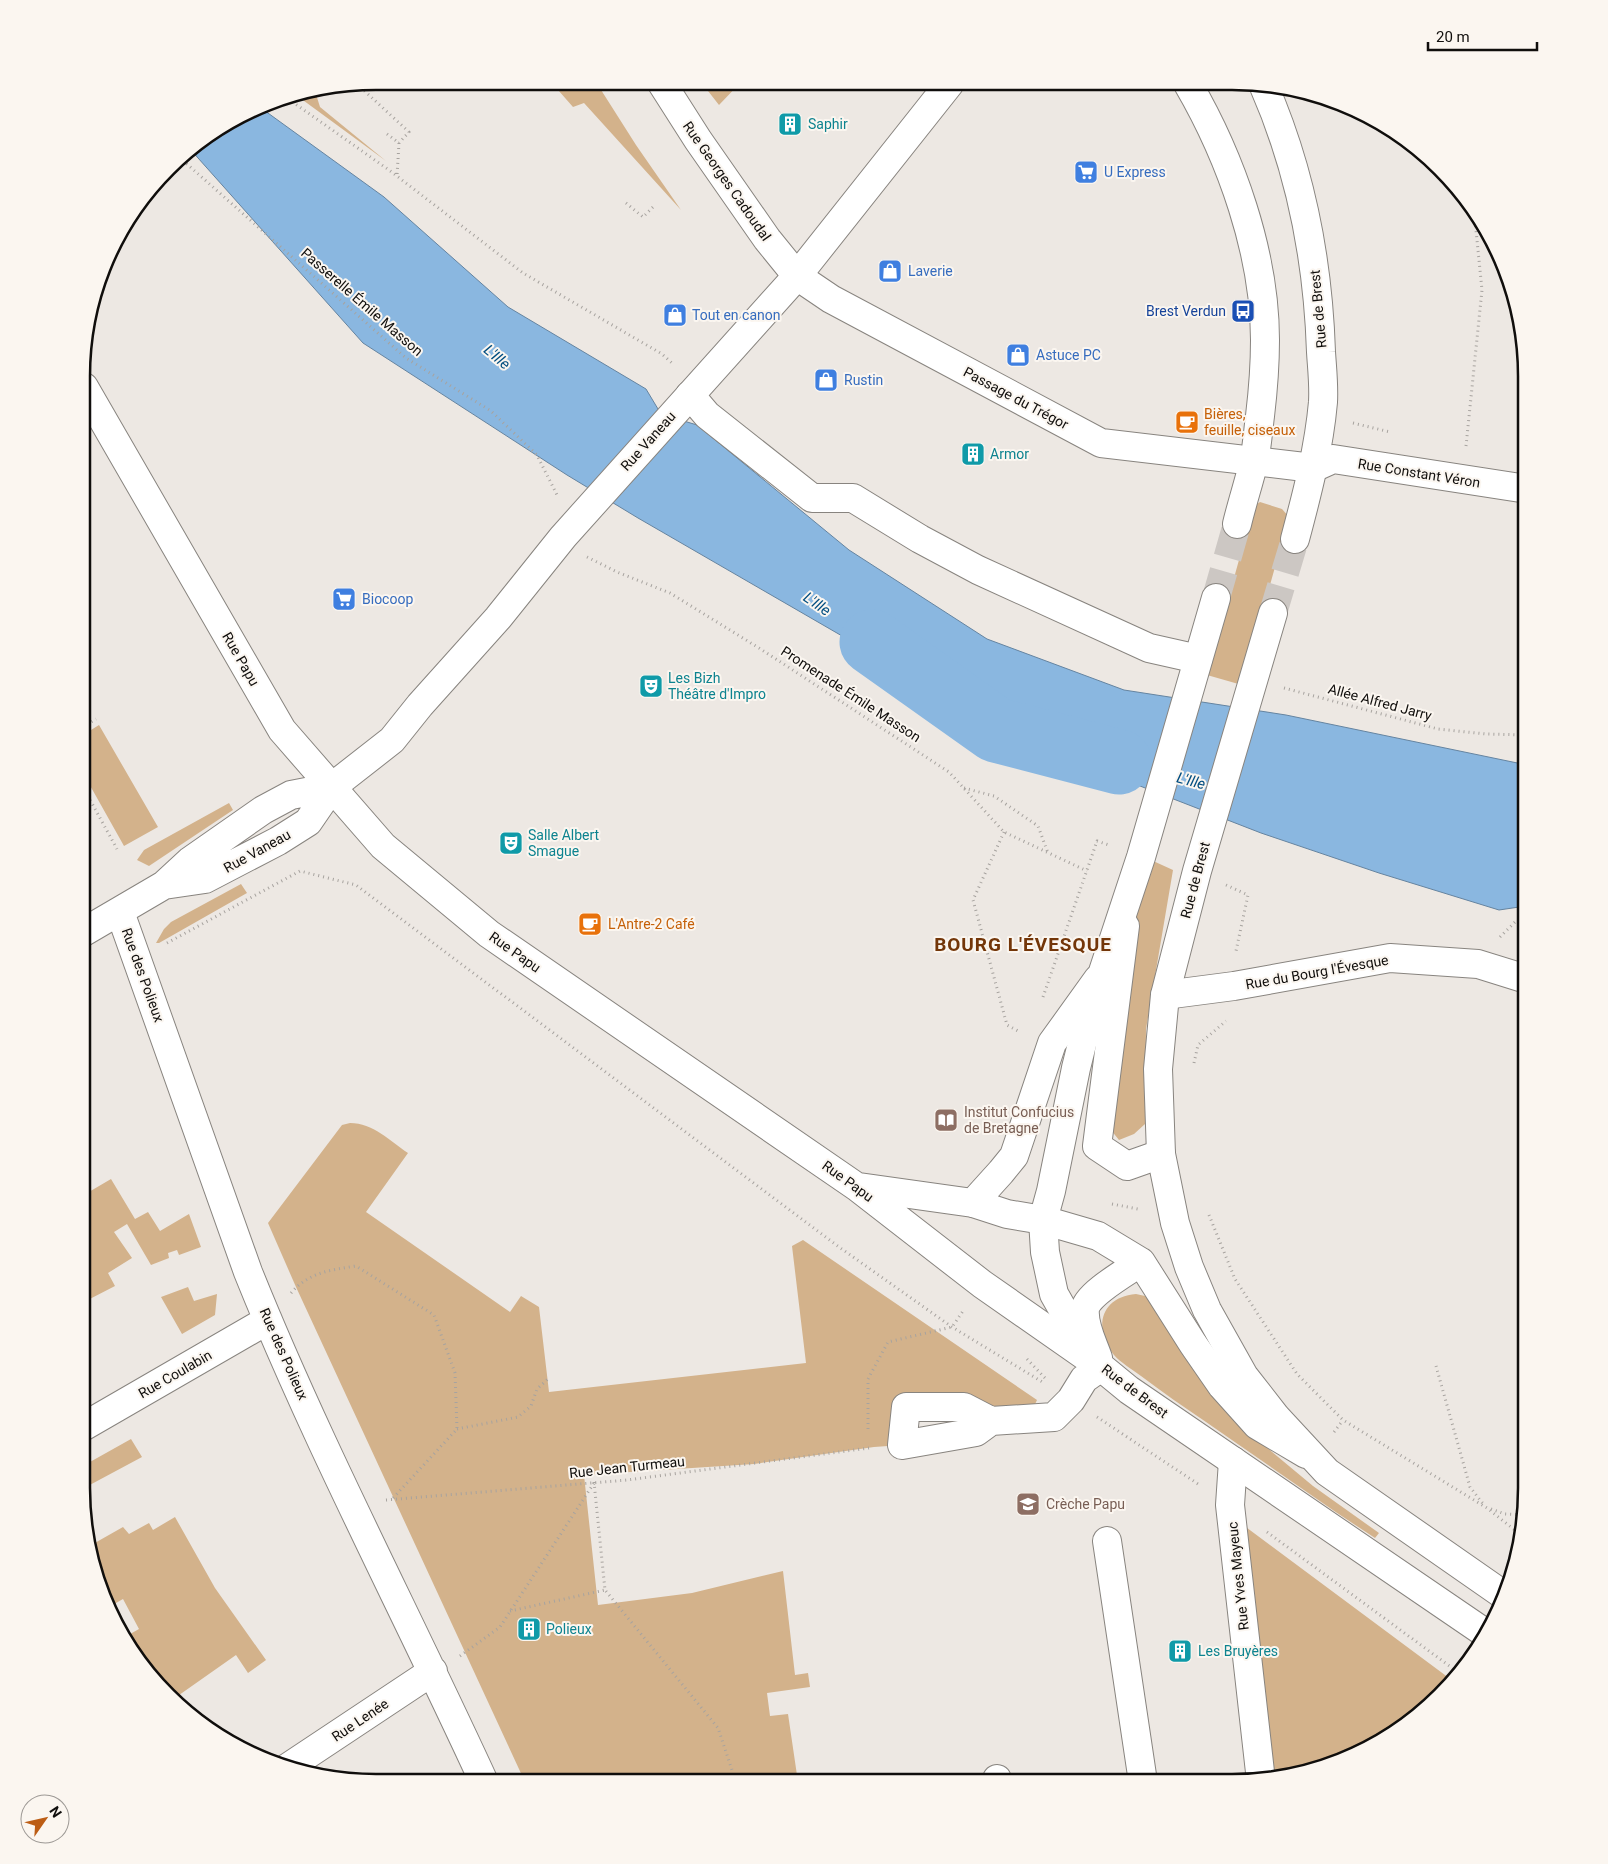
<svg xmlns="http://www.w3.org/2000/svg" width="1608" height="1864" viewBox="0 0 1608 1864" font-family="Roboto,sans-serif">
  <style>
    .green { fill: #d3b28b }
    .water { fill: #8ab7e0; stroke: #6584a0 }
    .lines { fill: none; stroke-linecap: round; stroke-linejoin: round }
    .river { stroke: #8ab7e0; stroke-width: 65 }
    .major-tunnel { stroke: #ccc7c3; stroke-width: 28; stroke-dasharray: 28 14; stroke-linecap: butt }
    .minor-casing { stroke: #88847f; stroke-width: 30 }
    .major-casing { stroke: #88847f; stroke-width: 30 }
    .path { stroke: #a7a39f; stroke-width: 3; stroke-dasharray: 1 4; stroke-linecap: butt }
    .minor { stroke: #fff; stroke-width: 28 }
    .major { stroke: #fff; stroke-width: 28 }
    .labels { text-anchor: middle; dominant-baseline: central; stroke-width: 4; stroke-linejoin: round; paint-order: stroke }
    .culture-label { font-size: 14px; fill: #0d838f; stroke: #fbf6f0; text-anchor: start }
    .shop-label { font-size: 14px; fill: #366cbe; stroke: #fbf6f0; text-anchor: start }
    .street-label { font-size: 14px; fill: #100e0c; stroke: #fbf6f0 }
    .transit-label { font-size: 14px; fill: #164399; stroke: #fbf6f0; text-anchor: end }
    .food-label { font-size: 14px; fill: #c56008; stroke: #fbf6f0; text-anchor: start }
    .education-label { font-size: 14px; fill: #785e54; stroke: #fbf6f0; text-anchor: start }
    .water-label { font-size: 15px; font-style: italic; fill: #014d80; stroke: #fbf6f0 }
    .district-label { font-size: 19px; font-weight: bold; letter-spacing: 1px; fill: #733609; stroke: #fbf6f0 }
    .rim { fill: none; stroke: #100e0c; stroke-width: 2.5 }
  </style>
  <rect width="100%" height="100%" fill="#ede8e3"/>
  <!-- green -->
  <path class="green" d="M551 82H596L636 145 681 210 584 103 573 107Z
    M701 82H741L719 105Z
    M315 91 320 107 386 161 296 95Z
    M1260 502 1282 509 1289 517 1242 685 1207 675 1254 506Z
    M99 725 158 827 124 846 83 773V735Z
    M229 803 233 810 149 866 137 860 144 850Z
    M1151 860 1173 870 1146 1029 1145 1124 1134 1134 1119 1140 1107 1125 1127 948Z
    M241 884 247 893 159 943H156L164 929 171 922Z
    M350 1123C373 1123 390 1141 408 1153L366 1212 510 1312 521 1296 539 1307 549 1392 806 1363 792 1246 803 1240 1037 1400 1028 1419 906 1407 902 1445 874 1447 754 1464 584 1475 598 1605 692 1593 783 1571 795 1675 808 1673 810 1687 767 1693 770 1716 788 1714 798 1782H525L296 1287 268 1223 342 1125Z
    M111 1179 135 1219 148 1212 160 1231 189 1214 201 1247 179 1255 177 1250 168 1253 169 1258 151 1265 127 1224 114 1232 132 1258 108 1273 115 1286 82 1303V1196Z
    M188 1287 194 1301 217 1294 215 1315 182 1334 161 1297Z
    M1136 1294 1145 1296 1152 1301 1247 1431 1313 1486 1379 1533 1375 1538C1318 1501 1263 1461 1206 1422 1184 1407 1162 1392 1141 1376 1132 1369 1121 1363 1114 1355 1093 1329 1100 1297 1136 1294Z
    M131 1439 142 1457 86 1487 89 1493 82 1496 81 1467Z
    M1231 1516 1453 1681 1440 1697 1380 1743 1309 1773 1261 1781Z
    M175 1517 215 1588 266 1660 248 1673 236 1655 172 1700 167 1696 123 1638 139 1629 123 1599 109 1607 91 1565 88 1541 90 1540 93 1544 123 1527 129 1534 149 1523 153 1530Z"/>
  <!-- water -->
  <path class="water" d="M261 108 384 197 508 307 646 389 661 414 697 425 849 550 987 639 1124 690 1286 715 1527 765 1526 906 1499 910 1379 873 1261 833 1104 772 1038 743 913 677 638 518 567 475 363 343 190 149Z"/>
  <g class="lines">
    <!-- river -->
    <path class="river" d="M872 642 996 730 1119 762"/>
    <!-- major-tunnel -->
    <path class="major-tunnel" d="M1216 598 1237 524
      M1273 613 1295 539"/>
    <!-- minor casing -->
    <g class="minor-casing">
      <path id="minor" d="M661 82 698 140 767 239 797 276 831 299 1101 443 1313 468 1333 459 1527 489
        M84 387 282 730 383 846 489 934 857 1187 982 1284 1098 1365
        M690 395 707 415 812 498H853L920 539 978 570 1149 648 1198 659
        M120 912 248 1272C318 1446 406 1612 484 1782
        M1125 926 1097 1146 1127 1166 1161 1154
        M1165 995 1234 986 1390 958 1478 964 1526 979
        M859 1187 973 1203 1007 1214 1043 1220 1098 1236 1141 1262 1193 1344 1222 1386 1257 1425 1306 1454
        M973 1203 1001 1172 1014 1156 1052 1043 1098 979
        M1098 1358C1093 1343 1083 1325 1085 1309 1086 1295 1128 1271 1141 1262
        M991 1421 976 1432 902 1445 906 1407H964L991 1421 1054 1417 1071 1400 1084 1379 1101 1367
        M81 1428 268 1320
        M1233 1461 1230 1505 1261 1781
        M1107 1541 1143 1782
        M287 1768 433 1671
        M997 1779 998 1782"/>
    </g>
    <!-- major casing -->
    <g class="major-casing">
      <path id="major" d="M1188 84C1231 158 1265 253 1265 340 1265 365 1263 391 1260 416 1258 431 1257 447 1254 461 1249 482 1242 503 1237 524
        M1263 84C1300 168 1318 260 1321 352 1322 368 1324 385 1323 402 1319 448 1307 494 1295 539
        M1216 598 1141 857 1091 1008 1076 1068 1051 1191 1043 1220 1045 1252 1054 1294 1075 1331 1101 1367 1129 1390 1488 1635
        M1273 613 1197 871 1165 995 1158 1069 1161 1154 1175 1223 1189 1267 1207 1310 1244 1376 1276 1417 1327 1472 1505 1596
        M164 885 205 879 278 841 308 822 332 787 392 740 420 705 498 618 563 537 797 276 950 83
        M82 933 164 885 190 861 263 810 291 795 332 787"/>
    </g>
    <!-- path -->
    <path class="path" d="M357 84 409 132 399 143
      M284 96 389 170 523 273 662 354 673 364
      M387 134 399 143 397 176
      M179 157 406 358 491 411 537 455 557 495
      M626 203 643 217 654 206
      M1353 423 1390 432
      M1466 446 1482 290 1474 210
      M587 557 617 572 670 593 759 648 949 772 1004 832 1087 871
      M1284 688 1438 729 1486 734 1527 735
      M83 727 96 719
      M83 787 117 849
      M964 788 994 796 1038 826 1048 853
      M1004 832 973 900 1007 1025 1020 1032
      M1226 885 1248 895 1236 951
      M1500 937 1515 922 1526 916
      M167 943 300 871 356 885 839 1247 952 1327 1044 1383
      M1043 997 1097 841 1109 845
      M1194 1063 1198 1045 1226 1021
      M1112 1204 1138 1209
      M1209 1215 1235 1279 1297 1374 1343 1420 1487 1508 1521 1535
      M291 1293C309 1272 331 1270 356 1266L434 1315 455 1373 457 1429 393 1498
      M1027 1359 1045 1378
      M1436 1366 1470 1487 1484 1505
      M1097 1417 1198 1484
      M457 1429 518 1417 531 1406 537 1389 548 1379
      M868 1429V1379L888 1342 952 1327 963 1311
      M1334 1432 1343 1420
      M594 1482 605 1590 718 1728 736 1782
      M386 1500 627 1480 869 1448
      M1491 1509 1505 1514 1525 1515
      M1267 1532 1459 1673
      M510 1611 605 1590
      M460 1656 500 1627 594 1483"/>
    <!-- minor -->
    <use href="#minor" class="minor"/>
    <!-- major -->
    <use href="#major" class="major"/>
  </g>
  <!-- icons -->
  <defs>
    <g id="building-square" transform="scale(1.25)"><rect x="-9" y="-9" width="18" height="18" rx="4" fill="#0f9aa8" stroke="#fbf6f0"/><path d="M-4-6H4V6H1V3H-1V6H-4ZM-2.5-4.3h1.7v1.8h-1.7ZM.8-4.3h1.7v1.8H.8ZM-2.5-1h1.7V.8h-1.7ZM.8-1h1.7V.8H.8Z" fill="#fff"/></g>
    <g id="supermarket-square" transform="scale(1.25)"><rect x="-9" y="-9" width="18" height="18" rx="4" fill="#3f7fe0" stroke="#fbf6f0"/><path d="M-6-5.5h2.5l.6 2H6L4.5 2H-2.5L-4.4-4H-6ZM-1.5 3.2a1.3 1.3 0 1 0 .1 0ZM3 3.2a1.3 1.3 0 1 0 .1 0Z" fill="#fff"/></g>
    <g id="shop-square" transform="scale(1.25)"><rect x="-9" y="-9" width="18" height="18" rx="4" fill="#3f7fe0" stroke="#fbf6f0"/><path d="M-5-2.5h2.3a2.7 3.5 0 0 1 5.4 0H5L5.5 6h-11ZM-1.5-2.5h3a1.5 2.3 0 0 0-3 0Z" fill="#fff"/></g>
    <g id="bus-square" transform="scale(1.25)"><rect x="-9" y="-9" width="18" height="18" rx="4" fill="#1a4fb4" stroke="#fbf6f0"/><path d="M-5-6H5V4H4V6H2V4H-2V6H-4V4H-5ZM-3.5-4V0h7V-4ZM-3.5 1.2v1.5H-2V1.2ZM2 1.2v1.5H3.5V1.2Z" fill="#fff"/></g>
    <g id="cafe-square" transform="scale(1.25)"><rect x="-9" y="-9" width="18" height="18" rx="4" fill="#e8710a" stroke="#fbf6f0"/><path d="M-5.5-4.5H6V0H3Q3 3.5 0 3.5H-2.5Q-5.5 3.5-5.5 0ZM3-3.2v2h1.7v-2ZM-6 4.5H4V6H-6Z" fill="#fff"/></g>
    <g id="theatre-square" transform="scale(1.25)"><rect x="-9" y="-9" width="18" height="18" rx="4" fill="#0f9aa8" stroke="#fbf6f0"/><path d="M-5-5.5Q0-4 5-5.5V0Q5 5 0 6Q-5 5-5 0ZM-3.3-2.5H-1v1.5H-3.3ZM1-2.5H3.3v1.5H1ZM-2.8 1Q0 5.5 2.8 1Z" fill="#fff"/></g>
    <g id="library-square" transform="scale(1.25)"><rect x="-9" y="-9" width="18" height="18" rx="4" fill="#8d6e63" stroke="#fbf6f0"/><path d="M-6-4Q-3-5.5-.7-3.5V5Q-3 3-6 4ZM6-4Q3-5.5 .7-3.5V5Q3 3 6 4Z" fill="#fff"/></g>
    <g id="school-square" transform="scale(1.25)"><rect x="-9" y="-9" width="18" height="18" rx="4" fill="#8d6e63" stroke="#fbf6f0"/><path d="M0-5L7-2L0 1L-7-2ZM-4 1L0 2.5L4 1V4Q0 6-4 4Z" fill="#fff"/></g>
  </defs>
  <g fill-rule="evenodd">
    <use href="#building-square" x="790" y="124"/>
    <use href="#supermarket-square" x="1086" y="172"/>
    <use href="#shop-square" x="890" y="271"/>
    <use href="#bus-square" x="1243" y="311"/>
    <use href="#shop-square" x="675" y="315"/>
    <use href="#shop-square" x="1018" y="355"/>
    <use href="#shop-square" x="826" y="380"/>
    <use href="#cafe-square" x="1187" y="422"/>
    <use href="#building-square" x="973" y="454"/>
    <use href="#supermarket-square" x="344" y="599"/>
    <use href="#theatre-square" x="651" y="686"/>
    <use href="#theatre-square" x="511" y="843"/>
    <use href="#cafe-square" x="590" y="924"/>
    <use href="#library-square" x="946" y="1120"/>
    <use href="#school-square" x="1028" y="1504"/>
    <use href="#building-square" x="529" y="1629"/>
    <use href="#building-square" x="1180" y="1651"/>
  </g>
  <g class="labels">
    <!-- culture labels -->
    <g class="culture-label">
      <text x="808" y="124">Saphir</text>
      <text x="990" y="454">Armor</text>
      <text x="668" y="678">Les Bizh<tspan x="668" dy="16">Théâtre d'Impro</tspan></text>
      <text x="528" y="835">Salle Albert<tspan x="528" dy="16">Smague</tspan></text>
      <text x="546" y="1629">Polieux</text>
      <text x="1198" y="1651">Les Bruyères</text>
    </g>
    <!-- shop labels -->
    <g class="shop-label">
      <text x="1104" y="172">U Express</text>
      <text x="908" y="271">Laverie</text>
      <text x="692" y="315">Tout en canon</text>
      <text x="1036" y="355">Astuce PC</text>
      <text x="844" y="380">Rustin</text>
      <text x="362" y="599">Biocoop</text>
    </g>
    <!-- street labels -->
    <g class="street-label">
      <text transform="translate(727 181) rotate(55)">Rue Georges Cadoudal</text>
      <text transform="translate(362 302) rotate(41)">Passerelle Émile Masson</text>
      <text transform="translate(1318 309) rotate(-95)">Rue de Brest</text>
      <text transform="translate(1016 398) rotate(28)">Passage du Trégor</text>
      <text transform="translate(648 441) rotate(-48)">Rue Vaneau</text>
      <text transform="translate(1419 473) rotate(9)">Rue Constant Véron</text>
      <text transform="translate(241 659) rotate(60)">Rue Papu</text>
      <text transform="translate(851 694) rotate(33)">Promenade Émile Masson</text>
      <text transform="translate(1380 702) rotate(15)">Allée Alfred Jarry</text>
      <text transform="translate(257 851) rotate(-29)">Rue Vaneau</text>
      <text transform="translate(1195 880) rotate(-75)">Rue de Brest</text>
      <text transform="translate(515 952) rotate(35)">Rue Papu</text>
      <text transform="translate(1317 972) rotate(-10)">Rue du Bourg l'Évesque</text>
      <text transform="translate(143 975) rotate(70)">Rue des Polieux</text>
      <text transform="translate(848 1181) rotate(36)">Rue Papu</text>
      <text transform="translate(284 1354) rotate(66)">Rue des Polieux</text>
      <text transform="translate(175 1374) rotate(-30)">Rue Coulabin</text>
      <text transform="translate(1135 1391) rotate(37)">Rue de Brest</text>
      <text transform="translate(627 1467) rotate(-6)">Rue Jean Turmeau</text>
      <text transform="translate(1238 1576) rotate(-96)">Rue Yves Mayeuc</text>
      <text transform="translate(360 1720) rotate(-34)">Rue Lenée</text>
    </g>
    <!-- transit labels -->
    <g class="transit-label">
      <text x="1226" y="311">Brest Verdun</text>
    </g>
    <!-- food labels -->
    <g class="food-label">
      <text x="1204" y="414">Bières,<tspan x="1204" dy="16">feuille, ciseaux</tspan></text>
      <text x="608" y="924">L'Antre-2 Café</text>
    </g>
    <!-- education labels -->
    <g class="education-label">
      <text x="964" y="1112">Institut Confucius<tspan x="964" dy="16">de Bretagne</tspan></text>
      <text x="1046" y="1504">Crèche Papu</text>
    </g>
    <!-- water labels -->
    <g class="water-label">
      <text transform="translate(497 357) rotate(40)">L'Ille</text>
      <text transform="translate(817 604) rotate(35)">L'Ille</text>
      <text transform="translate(1191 781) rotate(15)">L'Ille</text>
    </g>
    <!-- district labels -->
    <g class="district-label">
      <text x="1023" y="944">BOURG L'ÉVESQUE</text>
    </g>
  </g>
  <!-- crop -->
  <path d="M0 0H1608V1864H0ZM376 90H1232A286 286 0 0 1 1518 376V1488A286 286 0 0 1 1232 1774H376A286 286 0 0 1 90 1488V376A286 286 0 0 1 376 90Z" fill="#fbf6f0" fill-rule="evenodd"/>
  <path class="rim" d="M376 90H1232A286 286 0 0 1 1518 376V1488A286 286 0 0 1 1232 1774H376A286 286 0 0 1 90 1488V376A286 286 0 0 1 376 90Z"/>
  <!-- north arrow -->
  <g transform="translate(45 1819) rotate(56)"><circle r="24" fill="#fbf6f0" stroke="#9d9995"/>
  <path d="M0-4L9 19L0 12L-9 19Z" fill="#bc5d15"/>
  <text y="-8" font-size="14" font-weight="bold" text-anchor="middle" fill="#100e0c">N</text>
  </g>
  <!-- scale -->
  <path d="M1428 42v8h109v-8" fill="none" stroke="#100e0c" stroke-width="2.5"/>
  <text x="1436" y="42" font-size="15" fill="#100e0c" stroke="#fbf6f0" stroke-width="4" paint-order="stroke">20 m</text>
</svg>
